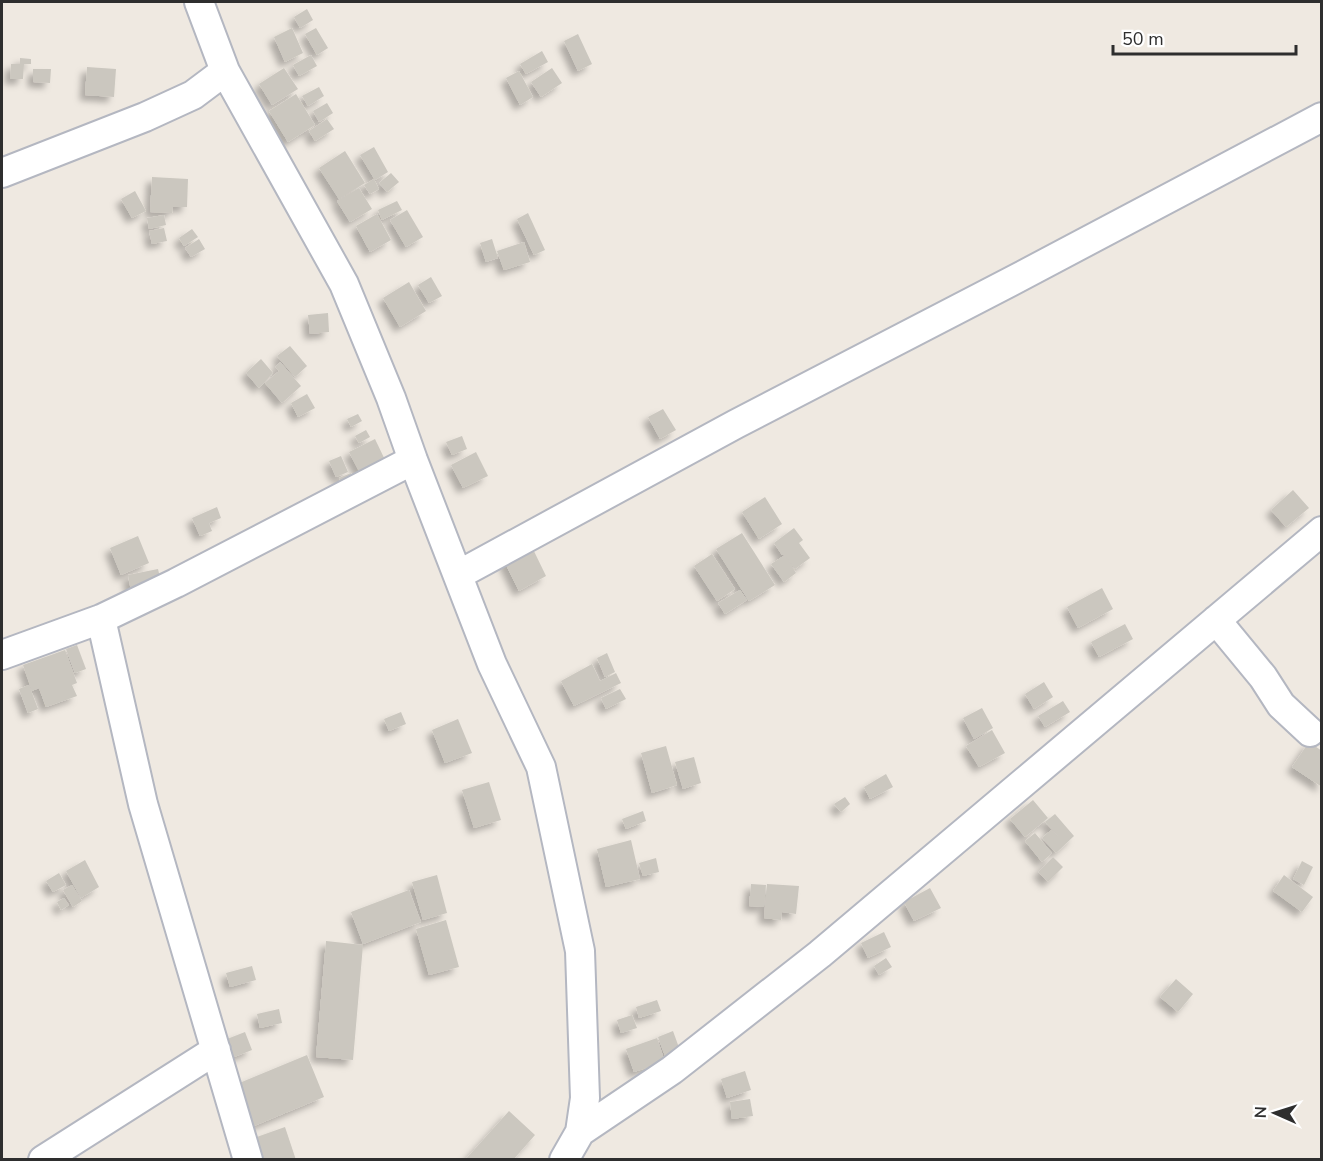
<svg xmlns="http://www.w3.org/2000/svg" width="1323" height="1161" viewBox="0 0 1323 1161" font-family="'Nunito Sans',sans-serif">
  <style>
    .building { fill: #cbc7bf; filter: url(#shadow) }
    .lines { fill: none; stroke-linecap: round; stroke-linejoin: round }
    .street-casing { stroke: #b4b7c1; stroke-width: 32 }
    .street { stroke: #fff; stroke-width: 28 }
  </style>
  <defs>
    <filter id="shadow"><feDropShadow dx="-5.5" dy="5.5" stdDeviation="3" flood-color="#0004"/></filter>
  </defs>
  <rect width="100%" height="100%" fill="#efe9e1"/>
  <!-- building -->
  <path class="building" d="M307 9 313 20 300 28 294 17Z
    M292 28 303 53 285 62 274 37Z
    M316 28 328 48 317 55 305 34Z
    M578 34 592 64 578 71 564 41Z
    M542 51 548 62 526 74 520 64Z
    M311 55 317 66 299 76 293 65Z
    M20 58 31 59V64H24L23 79H10L11 64H20Z
    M87 67 116 69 114 97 85 95Z
    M284 68 298 89 272 105 259 84Z
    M552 68 562 83 541 97 531 82Z
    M33 69H51L50 83 33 82Z
    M519 71 533 97 520 105 506 78Z
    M319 87 324 96 308 106 302 96Z
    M296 94 315 125 288 142 269 111Z
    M327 103 333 113 319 122 313 111Z
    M327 119 334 129 315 141 309 131Z
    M374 147 388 172 375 180 360 155Z
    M345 151 365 183 339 199 319 168Z
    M391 173 399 182 387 192 379 183Z
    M152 177 188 179 187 207H173L172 213 150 212Z
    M374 179 379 189 370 194 364 185Z
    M359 188 372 209 350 222 337 201Z
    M135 191 146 211 132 218 121 199Z
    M397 201 402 210 382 220 378 210Z
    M407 210 423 237 406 247 390 220Z
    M528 213 545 250 534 255 517 219Z
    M377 214 391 240 370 252 356 226Z
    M164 215 166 225 149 229 147 218Z
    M164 228 167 241 152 244 149 231Z
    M192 229 198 237 184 246 179 238Z
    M199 239 205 249 191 257 185 248Z
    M492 239 498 258 486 262 480 243Z
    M524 242 530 262 504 270 497 251Z
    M431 277 442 296 429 303 418 285Z
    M409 282 426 311 400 327 383 298Z
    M328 313 329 332 310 334 308 315Z
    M290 346 307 366 295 377 277 356Z
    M261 359 273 373 259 388 246 373Z
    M280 362 301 386 282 403 265 383 279 371 275 367Z
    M307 394 315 408 298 417 291 403Z
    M663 409 676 430 660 439 648 417Z
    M358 414 362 421 351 427 347 419Z
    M366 430 370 437 359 443 355 436Z
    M462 436 467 449 452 455 446 442Z
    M375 439 386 462 361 475 349 452Z
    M476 452 488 476 463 488 451 465Z
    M341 456 348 472 336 477 329 461Z
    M351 473 356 486 344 491 339 478Z
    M1293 490 1309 508 1286 527 1271 510Z
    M765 497 782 524 759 539 742 512Z
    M217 507 221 518 209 523 212 531 200 536 192 518Z
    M794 528 803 540 799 543 810 558 795 569 786 557 796 573 784 582 771 564 785 555H782L774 543Z
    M742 533 775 585 749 601 716 549Z
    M138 536 149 563 121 575 110 548Z
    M531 545 546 576 519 591 503 559Z
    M712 554 735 589 717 601 694 566Z
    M158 569 162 586 131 591 128 575Z
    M1102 588 1113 609 1078 628 1067 607Z
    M740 590 747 600 725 614 718 603Z
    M1125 624 1133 639 1099 657 1091 642Z
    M77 645 86 669 75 673 66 649Z
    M65 650 77 683 72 685 77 696 46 707 39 688 32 691 23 665Z
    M607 653 615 672 605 677 597 658Z
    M592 664 600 681 616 673 621 683 574 706 561 681Z
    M1044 682 1053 697 1034 709 1025 694Z
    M29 685 38 709 28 713 19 689Z
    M620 689 626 699 606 709 601 698Z
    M1063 701 1070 712 1045 727 1038 716Z
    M982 708 993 728 974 739 963 718Z
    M401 712 406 724 389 731 384 719Z
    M458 719 472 753 445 763 432 730Z
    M992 730 1005 753 979 767 966 746Z
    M1309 742 1322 751V787L1292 767Z
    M666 746 677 785 652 793 641 753Z
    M694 757 701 783 683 789 675 762Z
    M886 774 893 787 870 799 864 787Z
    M489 782 501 820 474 828 462 790Z
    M845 797 850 804 841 812 834 804Z
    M1033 800 1048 818 1025 837 1010 819Z
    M643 811 646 821 626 829 622 819Z
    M1055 814 1074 836 1056 853 1042 838 1051 830 1059 837 1045 822Z
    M1035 833 1052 853 1042 862 1025 841Z
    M631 840 640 879 606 887 597 849Z
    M1053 857 1063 867 1048 882 1038 872Z
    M656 858 659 872 643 876 639 863Z
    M85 860 99 887 81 898 66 871Z
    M1302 861 1313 867 1304 885 1293 879Z
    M59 873 66 885 53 892 46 881Z
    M437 875 447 913 423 920 412 882Z
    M1284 875 1313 897 1302 912 1273 891Z
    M751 884 766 885 764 907 749 906Z
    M767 884 799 886 796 914 782 912 781 920 764 918Z
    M72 885 82 901 73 907 63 890Z
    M930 888 941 908 914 921 904 902Z
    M409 890 421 922 363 944 351 912Z
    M64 898 69 905 61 910 57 902Z
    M446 920 459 967 429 975 416 929Z
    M884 932 891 947 868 958 861 943Z
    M326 941 363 945 353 1060 316 1057Z
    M886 958 892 967 879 975 874 966Z
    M252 966 256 980 230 987 226 973Z
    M1176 979 1193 994 1178 1012 1160 997Z
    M657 1000 661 1011 639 1018 636 1007Z
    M279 1009 282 1023 260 1028 257 1014Z
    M632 1015 637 1028 621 1033 617 1020Z
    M673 1031 682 1056 667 1061 658 1037Z
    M245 1032 252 1050 229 1059 222 1041Z
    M657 1038 665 1062 634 1072 626 1049Z
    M307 1055 324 1097 254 1126 237 1084Z
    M745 1071 751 1090 727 1098 721 1079Z
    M750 1099 753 1116 732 1119 730 1102Z
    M509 1111 535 1135 513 1160H465Z
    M285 1127 296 1160H261L254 1138Z"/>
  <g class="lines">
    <!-- street casing -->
    <g class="street-casing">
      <path id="street" d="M199 2 225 71 344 284 391 398 413 460 492 664 541 767 580 951 585 1098 580 1132 564 1160
        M2 173 145 117 193 95 225 71
        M458 575 736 424 1010 282 1322 117
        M101 619 143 804 248 1160
        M1216 620 1263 677 1281 705 1310 732
        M2 655 101 619 176 583 413 460
        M580 1132 672 1070 820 954 1322 531
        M43 1160 216 1050"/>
    </g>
    <!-- street -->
    <use href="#street" class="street"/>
  </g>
  <!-- border -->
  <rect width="1323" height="1161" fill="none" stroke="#2e2e2e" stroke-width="6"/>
  <!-- north arrow -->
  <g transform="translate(1275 1113) rotate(273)" stroke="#ffffff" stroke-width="4.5" paint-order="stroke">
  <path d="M0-4.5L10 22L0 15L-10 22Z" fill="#2e2e2e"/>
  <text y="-9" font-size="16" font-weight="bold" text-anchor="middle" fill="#2e2e2e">N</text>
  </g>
  <!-- scale -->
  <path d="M1113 45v9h183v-9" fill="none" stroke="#2e2e2e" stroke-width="3"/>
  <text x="1122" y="45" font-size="18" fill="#2e2e2e" stroke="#ffffff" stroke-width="4.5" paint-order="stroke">50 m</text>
</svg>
